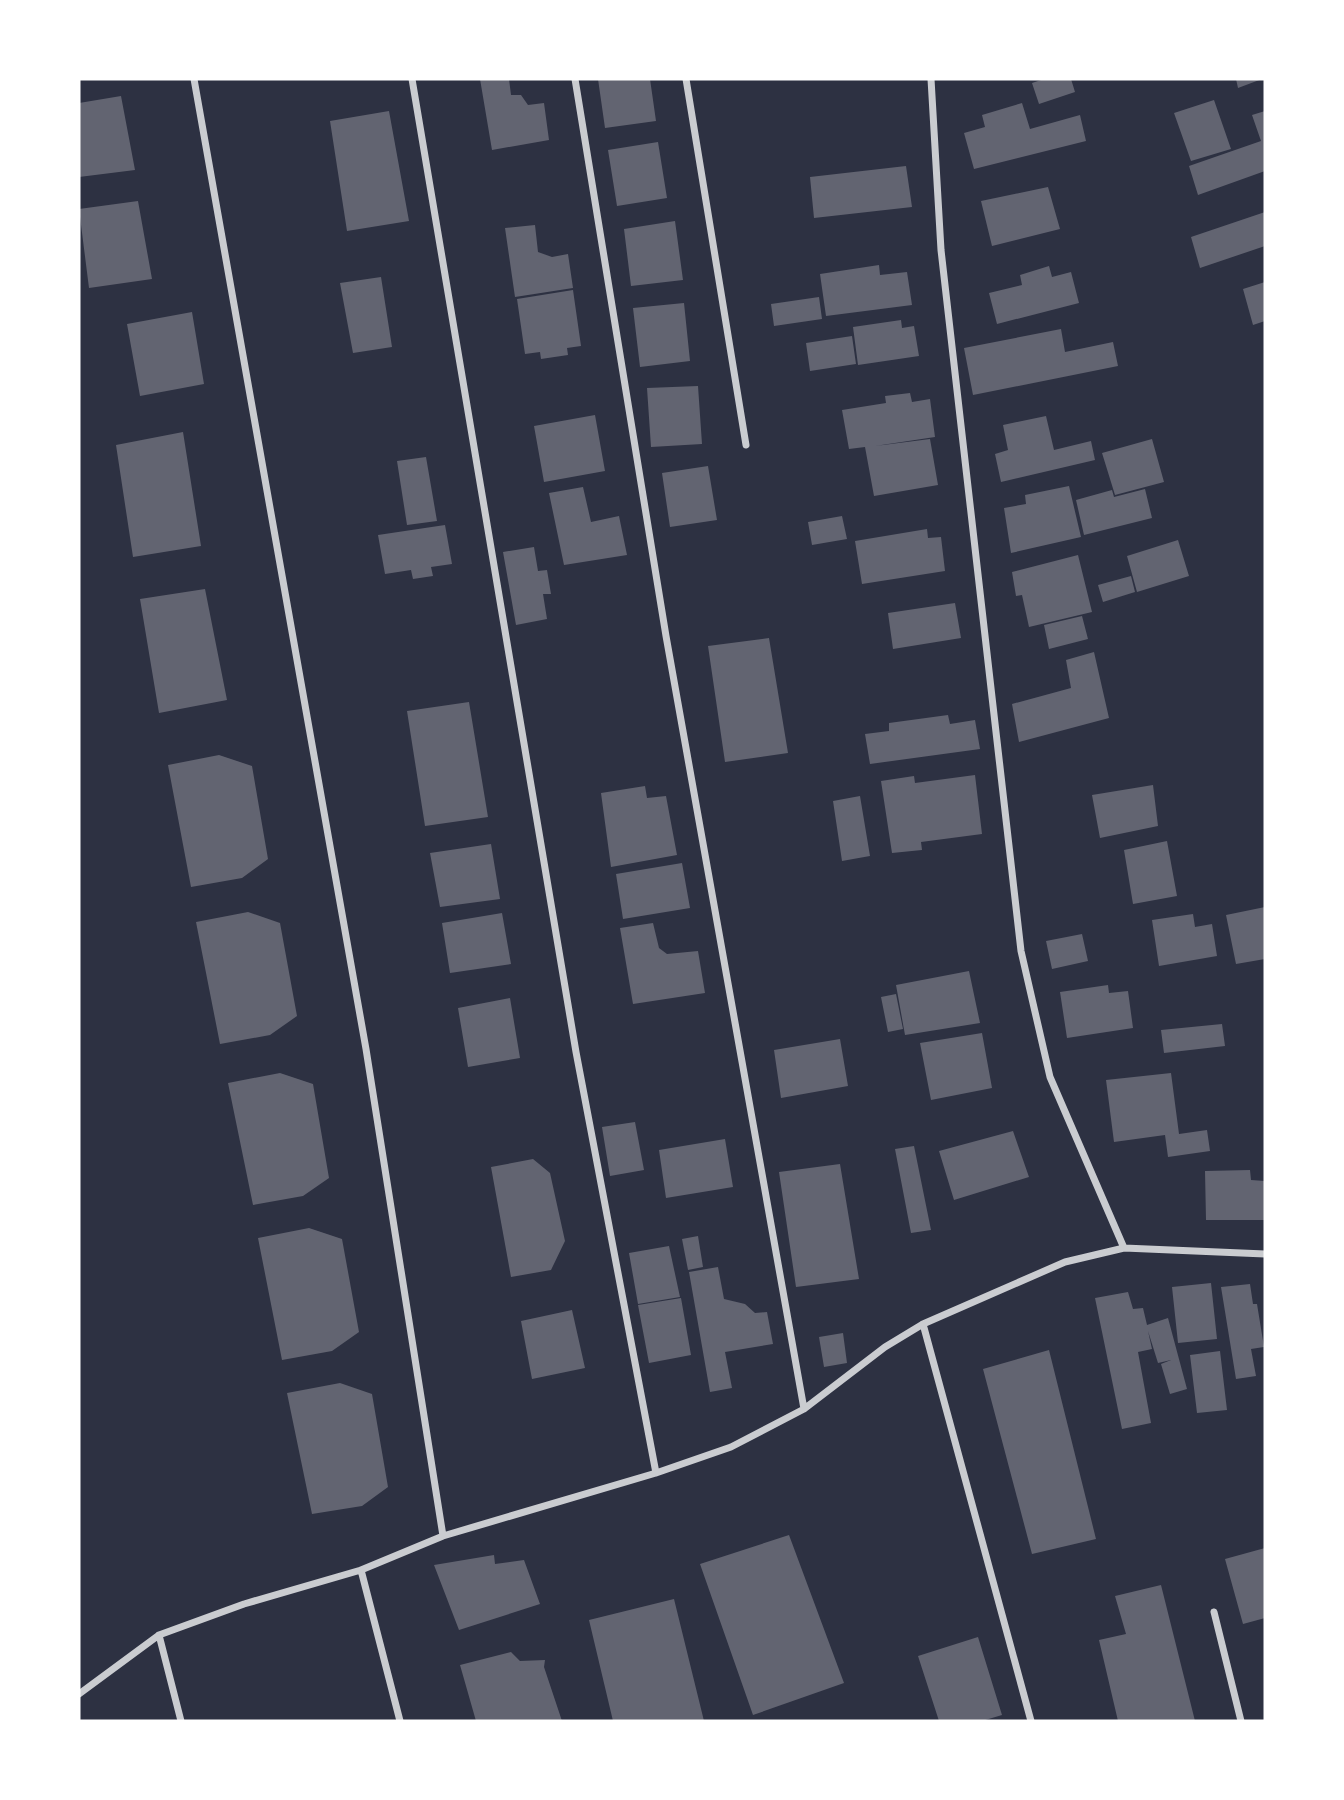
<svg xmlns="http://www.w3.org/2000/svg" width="1344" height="1800" viewBox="0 0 1344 1800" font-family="Manrope,sans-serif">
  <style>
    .building { fill: #626471 }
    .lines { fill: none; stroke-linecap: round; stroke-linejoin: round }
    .minor { stroke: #caccd0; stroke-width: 7 }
  </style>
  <rect width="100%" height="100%" fill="#2d3142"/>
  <!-- building -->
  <path class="building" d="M480 79H509L511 95H521L528 105 544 103 549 140 492 150Z
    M598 79H650L656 121 605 128Z
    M1044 79H1071L1075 92 1039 104 1032 83Z
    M1236 79H1262L1238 88Z
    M121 96 135 170 79 177V103Z
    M1214 100 1231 149 1191 161 1174 113Z
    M1022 103 1030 129 1080 115 1086 141 974 169 964 133 985 127 982 115Z
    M389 111 409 221 347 231 330 121Z
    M1265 111V171L1198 195 1189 166 1261 141 1252 115Z
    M658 142 667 198 617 206 608 150Z
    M906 166 912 207 814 218 810 177Z
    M1048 187 1060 229 992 246 981 201Z
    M138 201 152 279 89 288 79 209Z
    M1265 212V246L1200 268 1191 237Z
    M675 221 683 280 631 286 624 229Z
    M535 225 538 252 552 257 568 254 573 288 515 297 505 228Z
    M879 265 880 275 907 272 912 305 826 316 820 274Z
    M1049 266 1052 277 1071 272 1079 303 997 324 989 293 1022 285 1020 275Z
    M381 277 392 347 353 353 340 283Z
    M1265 282V321L1253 325 1243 289Z
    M573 290 581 346 567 348 568 355 541 359 540 352 525 354 517 299Z
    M819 297 822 319 774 326 771 304Z
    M684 303 690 361 640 367 633 308Z
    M192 312 204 384 140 396 127 324Z
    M901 320 902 328 914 326 919 356 858 365 853 327Z
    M1061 329 1065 352 1113 342 1118 366 973 395 964 348Z
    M852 336 856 364 810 371 806 343Z
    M698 386 702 444 651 447 647 388Z
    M910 393 912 402 930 399 935 437 875 446 930 439 938 485 874 496 865 447 849 449 842 410 886 403 885 396Z
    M595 415 605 471 544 482 534 426Z
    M1046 416 1054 450 1091 441 1095 460 1001 482 995 454 1008 450 1003 425Z
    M183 432 201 546 133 557 116 445Z
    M1152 439 1164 482 1115 495 1102 453Z
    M426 457 437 521 407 525 397 461Z
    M708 466 717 520 670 527 662 473Z
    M1069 486 1081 537 1011 553 1004 508 1026 504 1025 495Z
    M583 487 591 522 619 516 627 555 564 565 549 493Z
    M1145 489 1152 518 1084 535 1076 500 1112 490 1114 497Z
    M842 516 847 539 812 545 808 522Z
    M445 525 452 564 431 567 433 576 413 579 411 570 385 574 378 535Z
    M927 529 928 538 941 537 945 571 862 584 855 541Z
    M1178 540 1189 576 1137 592 1127 556Z
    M534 547 538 571 547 570 551 594H543L547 619 516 625 503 552Z
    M1078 555 1092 612 1029 627 1022 595 1016 596 1012 572Z
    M1131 576 1135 592 1103 602 1098 585Z
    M205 589 227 700 159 713 140 599Z
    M955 603 961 638 893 649 888 613Z
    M1082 616 1088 639 1049 649 1044 625Z
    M769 638 788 753 725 762 708 646Z
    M1094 652 1109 718 1019 742 1012 704 1071 688 1066 660Z
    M469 702 488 817 425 826 407 711Z
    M948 715 950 724 975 720 980 749 870 764 865 734 889 731V723Z
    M219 755 252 766 268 859 242 878 191 887 168 765Z
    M975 775 982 834 921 842 922 850 892 853 881 781 914 776 915 783Z
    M1153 785 1158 826 1100 838 1092 795Z
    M645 786 647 798 666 796 677 855 611 867 601 793Z
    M860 796 870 856 842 861 833 801Z
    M1167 841 1177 896 1133 904 1124 850Z
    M491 844 500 899 440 907 430 853Z
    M682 863 690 908 623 919 616 874Z
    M1265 907V959L1236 964 1226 915Z
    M248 912 280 923 297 1016 270 1035 220 1044 196 922Z
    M502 913 511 964 450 973 442 923Z
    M1193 914 1195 927 1212 924 1217 956 1159 966 1152 920Z
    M653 923 659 948 667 954 698 951 705 993 633 1004 620 928Z
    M1082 934 1088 961 1052 969 1046 941Z
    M969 971 980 1023 905 1035 896 985Z
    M1108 985 1109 993 1128 991 1133 1028 1067 1038 1060 992Z
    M896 994 903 1029 888 1032 881 997Z
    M510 998 520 1058 468 1067 458 1008Z
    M1222 1024 1225 1046 1164 1053 1161 1030Z
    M982 1033 992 1088 931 1100 920 1043Z
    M840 1039 848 1086 781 1098 774 1050Z
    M280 1073 313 1084 329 1178 303 1196 253 1205 228 1083Z
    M1171 1073 1179 1134 1207 1130 1210 1151 1168 1157 1165 1135 1114 1142 1106 1080Z
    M635 1122 644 1170 610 1176 602 1127Z
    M1013 1131 1029 1177 954 1200 939 1151Z
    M725 1139 733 1187 666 1198 659 1150Z
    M914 1146 931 1230 911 1233 895 1149Z
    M533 1159 550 1173 565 1241 551 1270 511 1277 491 1167Z
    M840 1164 859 1279 796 1287 779 1172Z
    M1250 1170 1251 1180 1265 1181V1220H1206L1205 1171Z
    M309 1228 342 1239 359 1332 332 1351 282 1360 258 1238Z
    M698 1236 703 1267 688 1270 682 1239Z
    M669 1246 680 1297 638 1304 629 1253Z
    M718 1267 724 1299 745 1304 755 1313 767 1312 773 1344 725 1352 732 1388 710 1392 689 1272Z
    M1211 1283 1217 1339 1178 1343 1172 1287Z
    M1250 1284 1253 1304H1257L1264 1347 1251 1349 1256 1376 1236 1379 1221 1287Z
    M1128 1292 1133 1309 1143 1308 1147 1325 1168 1318 1187 1389 1170 1394 1161 1364 1171 1360 1158 1363 1148 1331 1152 1349 1138 1352 1151 1423 1122 1429 1095 1298Z
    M681 1298 691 1355 649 1363 638 1305Z
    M572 1310 585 1368 532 1379 521 1321Z
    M843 1333 847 1363 824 1367 819 1337Z
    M1049 1350 1096 1539 1032 1554 983 1369Z
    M1220 1351 1227 1410 1197 1413 1190 1355Z
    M340 1383 372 1394 388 1487 362 1506 312 1514 287 1393Z
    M789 1535 844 1683 753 1715 700 1564Z
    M1265 1548V1618L1243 1624 1225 1559Z
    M494 1555 495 1564 524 1560 540 1604 459 1630 434 1565Z
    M1161 1585 1195 1721H1118L1099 1640 1126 1634 1115 1596Z
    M674 1599 704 1721H613L589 1620Z
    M978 1637 1002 1715 982 1721H939L918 1656Z
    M511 1652 520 1661 545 1660 544 1667 562 1721H476L460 1665Z"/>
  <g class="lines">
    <!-- minor -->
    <path class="minor" d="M194 79 366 1049 443 1536
      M412 79 576 1052 656 1473
      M575 79 666 636 804 1409
      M686 79 746 445
      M931 79 941 250 1021 951 1050 1077 1124 1248
      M923 1324 1031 1721
      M361 1570 400 1721
      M1214 1612 1241 1721
      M159 1635 181 1721
      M79 1694 159 1635 244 1604 361 1570 443 1536 656 1473 731 1447 804 1409 885 1347 923 1324 1065 1262 1124 1248 1265 1254"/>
  </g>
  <!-- border -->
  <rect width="1344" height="1800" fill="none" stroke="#ffffff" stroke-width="161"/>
</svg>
